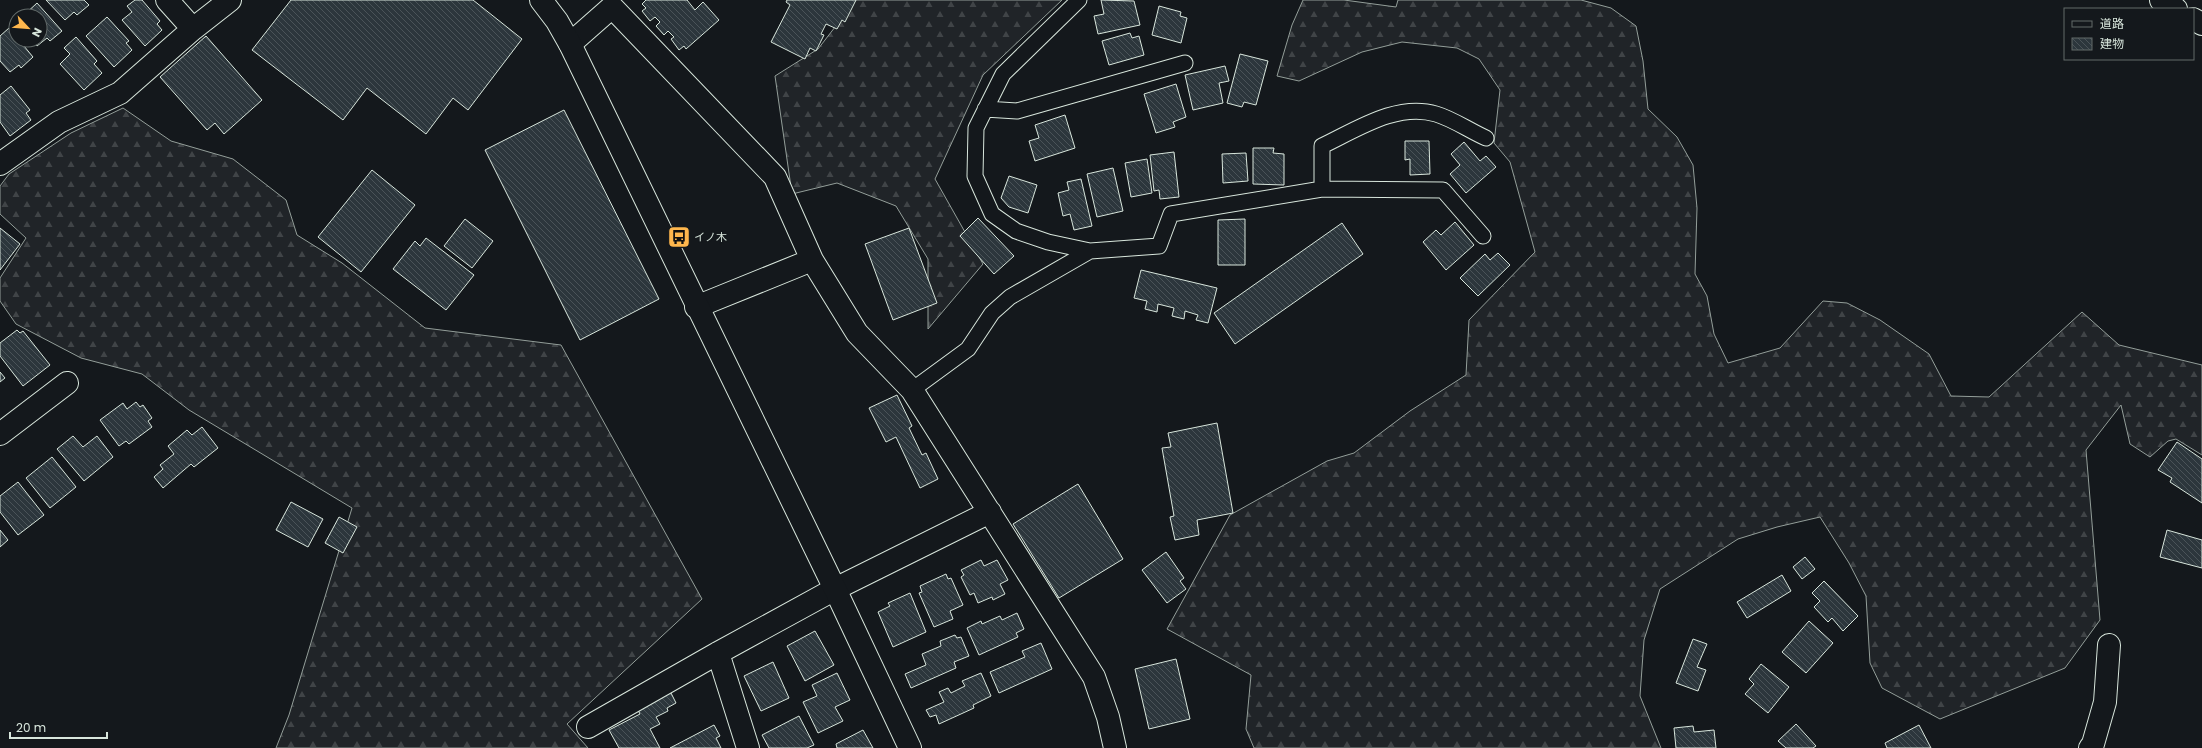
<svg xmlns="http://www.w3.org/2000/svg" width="2202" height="748" viewBox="0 0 2202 748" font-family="Poppins,'Noto Sans JP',sans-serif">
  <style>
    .forest { fill: url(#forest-firs); stroke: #939e99 }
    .building { fill: url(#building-back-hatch); stroke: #d8e6dc }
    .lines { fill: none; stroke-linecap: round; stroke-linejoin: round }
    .service-casing { stroke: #d8e6dc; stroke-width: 17 }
    .minor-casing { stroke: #d8e6dc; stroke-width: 24 }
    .tertiary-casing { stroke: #d8e6dc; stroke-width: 24 }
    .service { stroke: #14181c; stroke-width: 15 }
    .minor { stroke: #14181c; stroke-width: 22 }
    .tertiary { stroke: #14181c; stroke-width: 22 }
    .labels { text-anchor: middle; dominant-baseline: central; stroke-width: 3; stroke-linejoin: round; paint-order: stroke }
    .poi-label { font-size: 11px; fill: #d8e6dc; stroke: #14181c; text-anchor: start }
  </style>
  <defs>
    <pattern id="forest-firs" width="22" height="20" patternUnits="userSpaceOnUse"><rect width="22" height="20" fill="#202428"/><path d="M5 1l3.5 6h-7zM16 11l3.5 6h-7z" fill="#404447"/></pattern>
    <pattern id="building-back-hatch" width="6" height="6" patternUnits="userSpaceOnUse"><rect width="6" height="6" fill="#2c363c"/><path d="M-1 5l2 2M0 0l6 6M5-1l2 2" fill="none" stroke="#4a5358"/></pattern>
  </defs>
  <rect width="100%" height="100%" fill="#14181c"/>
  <!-- forest -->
  <path class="forest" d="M856 0H1062L983 75 935 179 983 264 928 329V259L896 206 837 183 792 194 775 76 818 49Z
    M1303 0H1344L1396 7 1398 0H1581L1611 8 1636 26 1643 61 1648 109 1677 137 1693 165 1697 208 1695 274 1707 296 1714 334 1728 363 1780 348 1823 301 1847 303 1880 320 1929 354 1951 396 1989 397 2082 312 2119 345 2202 365V455L2176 439 2168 441 2150 457 2130 444 2121 405 2086 450 2100 620 2065 668 1940 719 1882 688 1870 663 1866 596 1849 563 1820 517 1777 527 1738 539 1660 589 1644 640 1640 696 1661 748H1254L1246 729 1251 675 1167 629 1230 515 1327 461 1354 453 1410 411 1466 375 1469 320 1535 252 1510 162 1494 143 1500 90 1479 59 1457 48 1402 42 1362 52 1299 81 1277 76 1292 25Z
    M123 108 171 141 233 159 286 200 297 235 342 263 425 328 561 345 702 599 567 724 588 748H276L289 715 352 508 189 410 142 374 81 358 16 324 0 301V278L26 238 0 214V186L9 174 71 133Z"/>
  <!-- building -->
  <path class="building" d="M46 0H84L89 5 77 15 74 12 65 20Z
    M135 0H142L160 21 157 24 162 30 145 46 122 20 132 12 127 6Z
    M291 0H473L522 39 468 110 453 98 426 134 367 88 343 120 252 50Z
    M646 0H687L695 10 703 2 719 20 686 49 684 46 679 50 671 39 674 37 668 31 664 35 656 26 660 22 655 17 650 21 642 11 646 8 642 4Z
    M787 0H856L845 22 842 20 837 29 826 24 821 34 824 35 816 51 810 48 805 59 771 42 790 5 786 2Z
    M1101 0 1134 1 1140 25 1098 34 1094 16 1104 14Z
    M37 3 62 31 50 41 47 38 37 46 32 40H40V16H23Z
    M1159 6 1181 12 1180 16 1187 18 1181 43 1152 35Z
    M107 17 129 41 126 43 132 50 114 67 86 36Z
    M9 28 16 37V40H19L33 57 21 68 19 65 10 72 0 61V36Z
    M1130 33 1132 38 1139 36 1144 55 1109 65 1102 41Z
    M206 36 262 100 224 134 215 123 207 130 160 77Z
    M76 37 97 61 94 64 102 73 84 90 60 64 70 54 64 48Z
    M1240 54 1268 61 1256 105 1244 102 1242 107 1227 103Z
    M1225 66 1229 81 1219 83 1223 103 1193 110 1185 75Z
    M1176 84 1186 117 1173 122 1175 127 1156 133 1144 94Z
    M11 86 30 110 26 113 31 120 10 136 0 122V95Z
    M564 110 659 299 580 340 485 150Z
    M1065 115 1075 148 1035 161 1029 141 1039 138 1035 125Z
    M1405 141H1429L1430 174 1410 175V159L1405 160Z
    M1464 142 1480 161 1486 156 1496 167 1466 193 1450 174 1460 165 1451 154Z
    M1253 148H1274L1273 153 1284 154V185L1253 184Z
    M1174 152 1179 197 1160 199 1159 190 1154 191 1150 155Z
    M1246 153 1248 181 1223 183 1222 154Z
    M1147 159 1152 193 1131 197 1125 163Z
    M1113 168 1123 211 1097 217 1087 174Z
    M372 170 415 205 361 272 318 237Z
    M1009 176 1037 185 1028 213 1009 207 1001 198Z
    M1081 179 1092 226 1074 230 1070 214 1063 216 1058 193 1069 190 1067 182Z
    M978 218 1014 256 994 274 960 236Z
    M465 219 493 241 472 268 444 246Z
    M1245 219V265H1218V220Z
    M1455 222 1474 245 1446 270 1423 242 1436 230 1441 235Z
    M1342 223 1363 254 1235 344 1214 313Z
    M0 228 20 244 0 270Z
    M909 228 937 303 893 320 865 244Z
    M426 238 474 275 446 310 393 269 415 241 420 246Z
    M1498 253 1510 265 1478 296 1460 278 1485 254 1490 260Z
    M1141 270 1217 288 1208 323 1196 320 1198 315 1185 311 1184 319 1172 316 1174 308 1158 304 1157 312 1145 309 1147 301 1134 298Z
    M17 330 20 333 23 331 50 365 23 386 0 356V343Z
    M0 372 5 378 0 382Z
    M897 395 912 426 909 428 922 455 926 453 938 479 920 488 896 437 886 442 869 408Z
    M136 402 140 407 143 405 152 418 148 421 152 427 129 444 126 441 119 446 100 420 123 403 127 409Z
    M1217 423 1233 513 1197 520 1199 535 1175 540 1170 517 1174 516 1162 448 1171 447 1168 433Z
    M202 427 218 448 194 467 191 464 163 488 154 477 163 469 160 465 174 454 168 446 187 430 192 435Z
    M73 436 83 447 97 436 113 457 84 481 57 449Z
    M2177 442 2202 459V503L2170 482 2172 478 2158 470Z
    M52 457 76 487 50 508 26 478Z
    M18 482 44 515 18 535 0 512V496Z
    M1078 484 1123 559 1059 598 1013 524Z
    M291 502 323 519 308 547 276 530Z
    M339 517 357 527 343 553 325 543Z
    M0 530 8 540 0 547Z
    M2167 530 2202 540V568L2160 557Z
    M1166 552 1184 578 1180 581 1186 589 1167 603 1142 570Z
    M1805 557 1815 569 1802 579 1793 567Z
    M981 560 984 566 997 560 1008 580 1000 584 1005 594 993 600 992 597 978 603 974 593 970 595 961 577 964 575 961 570Z
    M946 574 948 579 951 578 963 605 950 611 953 619 934 627 919 593 922 592 920 586Z
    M1782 575 1791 591 1747 618 1737 602Z
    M1824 581 1858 616 1843 631 1832 618 1828 622 1814 607 1820 601 1812 593Z
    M910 593 926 632 893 647 878 612 890 606 888 603Z
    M1017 613 1024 629 1016 633 1018 637 979 655 967 628 981 621 982 624 1000 616 1002 620Z
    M1809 621 1833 643 1806 673 1782 652Z
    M815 631 834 665 805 681 787 646Z
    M955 635 957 638 961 637 969 656 954 662 956 668 911 688 905 674 926 665 922 654 941 646 940 641Z
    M1693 639 1707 644 1697 667 1706 670 1698 691 1676 683Z
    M1041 643 1052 669 999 693 990 672 1025 657 1022 651Z
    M1176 659 1190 719 1149 729 1135 669Z
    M773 662 789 698 761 711 744 676Z
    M1761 664 1789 687 1768 713 1745 694 1754 684 1749 679Z
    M837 673 850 700 835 707 843 721 818 733 803 702 817 696 812 685Z
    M981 673 991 696 973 705 974 708 939 724 936 715 930 717 926 710 944 702 939 692 948 688 951 693 965 686 962 681Z
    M670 691 676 703 667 708 668 711 656 717 660 724 650 729 660 748H619L609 730 640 714 637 708Z
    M799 716 814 745 807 748H769L762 735Z
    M1796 724 1816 746 1813 748H1786L1778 741Z
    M714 725 720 736 716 738 721 748H670Z
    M1919 725 1931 748H1887L1885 743Z
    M1693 726 1694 732 1714 730 1716 748H1676L1674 728Z
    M863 730 873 748H837L836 744Z"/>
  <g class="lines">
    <!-- service casing -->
    <g class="service-casing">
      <path id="service" d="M1079 0 1003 74 976 128 975 176 992 214 1016 231 1048 242 1090 251
        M985 109 1017 111 1185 63
        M1322 189V146C1356 130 1397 102 1436 114 1453 119 1470 131 1486 138
        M912 390 968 349 992 313 1010 297 1090 251 1159 246 1171 214 1322 189 1443 190 1483 236"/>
    </g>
    <!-- minor casing -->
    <g class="minor-casing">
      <path id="minor" d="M167 0 193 29 230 0
        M2161 0 2176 9
        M2193 19 2202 24
        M570 44 612 7 775 177 812 260 857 333 912 390 1094 677 1108 717 1115 748
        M0 164 59 122 120 93 193 29
        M696 307 812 260
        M0 434 67 383
        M718 653 748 748
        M588 727 718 653 835 589 990 512
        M2090 748 2093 744 2105 702 2109 645"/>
    </g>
    <!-- tertiary casing -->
    <g class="tertiary-casing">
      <path id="tertiary" d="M541 0 557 21 570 44 835 589 910 748"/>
    </g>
    <!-- service -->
    <use href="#service" class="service"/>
    <!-- minor -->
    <use href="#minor" class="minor"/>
    <!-- tertiary -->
    <use href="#tertiary" class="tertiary"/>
  </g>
  <!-- icons -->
  <defs>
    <g id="bus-square" transform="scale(1.15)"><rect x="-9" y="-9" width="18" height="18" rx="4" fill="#ffb74d" stroke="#14181c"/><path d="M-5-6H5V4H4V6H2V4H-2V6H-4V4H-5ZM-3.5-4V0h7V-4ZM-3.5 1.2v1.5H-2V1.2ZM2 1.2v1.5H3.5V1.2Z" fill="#111"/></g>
  </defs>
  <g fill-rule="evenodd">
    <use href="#bus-square" x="679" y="237"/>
  </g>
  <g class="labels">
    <!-- poi labels -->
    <g class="poi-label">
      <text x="694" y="237">イノ木</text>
    </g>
  </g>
  <!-- legend -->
  <rect x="2064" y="8" width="130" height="52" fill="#14181c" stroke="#626a69"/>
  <rect x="2072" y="21" width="20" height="6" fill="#14181c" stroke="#626a69"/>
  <text x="2100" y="28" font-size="12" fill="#d8e6dc">道路</text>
  <rect x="2072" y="38" width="20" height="12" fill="url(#building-back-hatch)" stroke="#626a69"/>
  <text x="2100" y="48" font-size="12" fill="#d8e6dc">建物</text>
  <!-- north arrow -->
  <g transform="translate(28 28) rotate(116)"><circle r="19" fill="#14181c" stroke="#626a69"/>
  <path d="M0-3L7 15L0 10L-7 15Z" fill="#ffb74d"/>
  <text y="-6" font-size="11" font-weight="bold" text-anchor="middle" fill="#d8e6dc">N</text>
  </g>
  <!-- scale -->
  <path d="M10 732v6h97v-6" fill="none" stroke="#d8e6dc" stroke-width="2"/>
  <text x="16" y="732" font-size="12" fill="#d8e6dc" stroke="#14181c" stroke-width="3" paint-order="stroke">20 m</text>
</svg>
